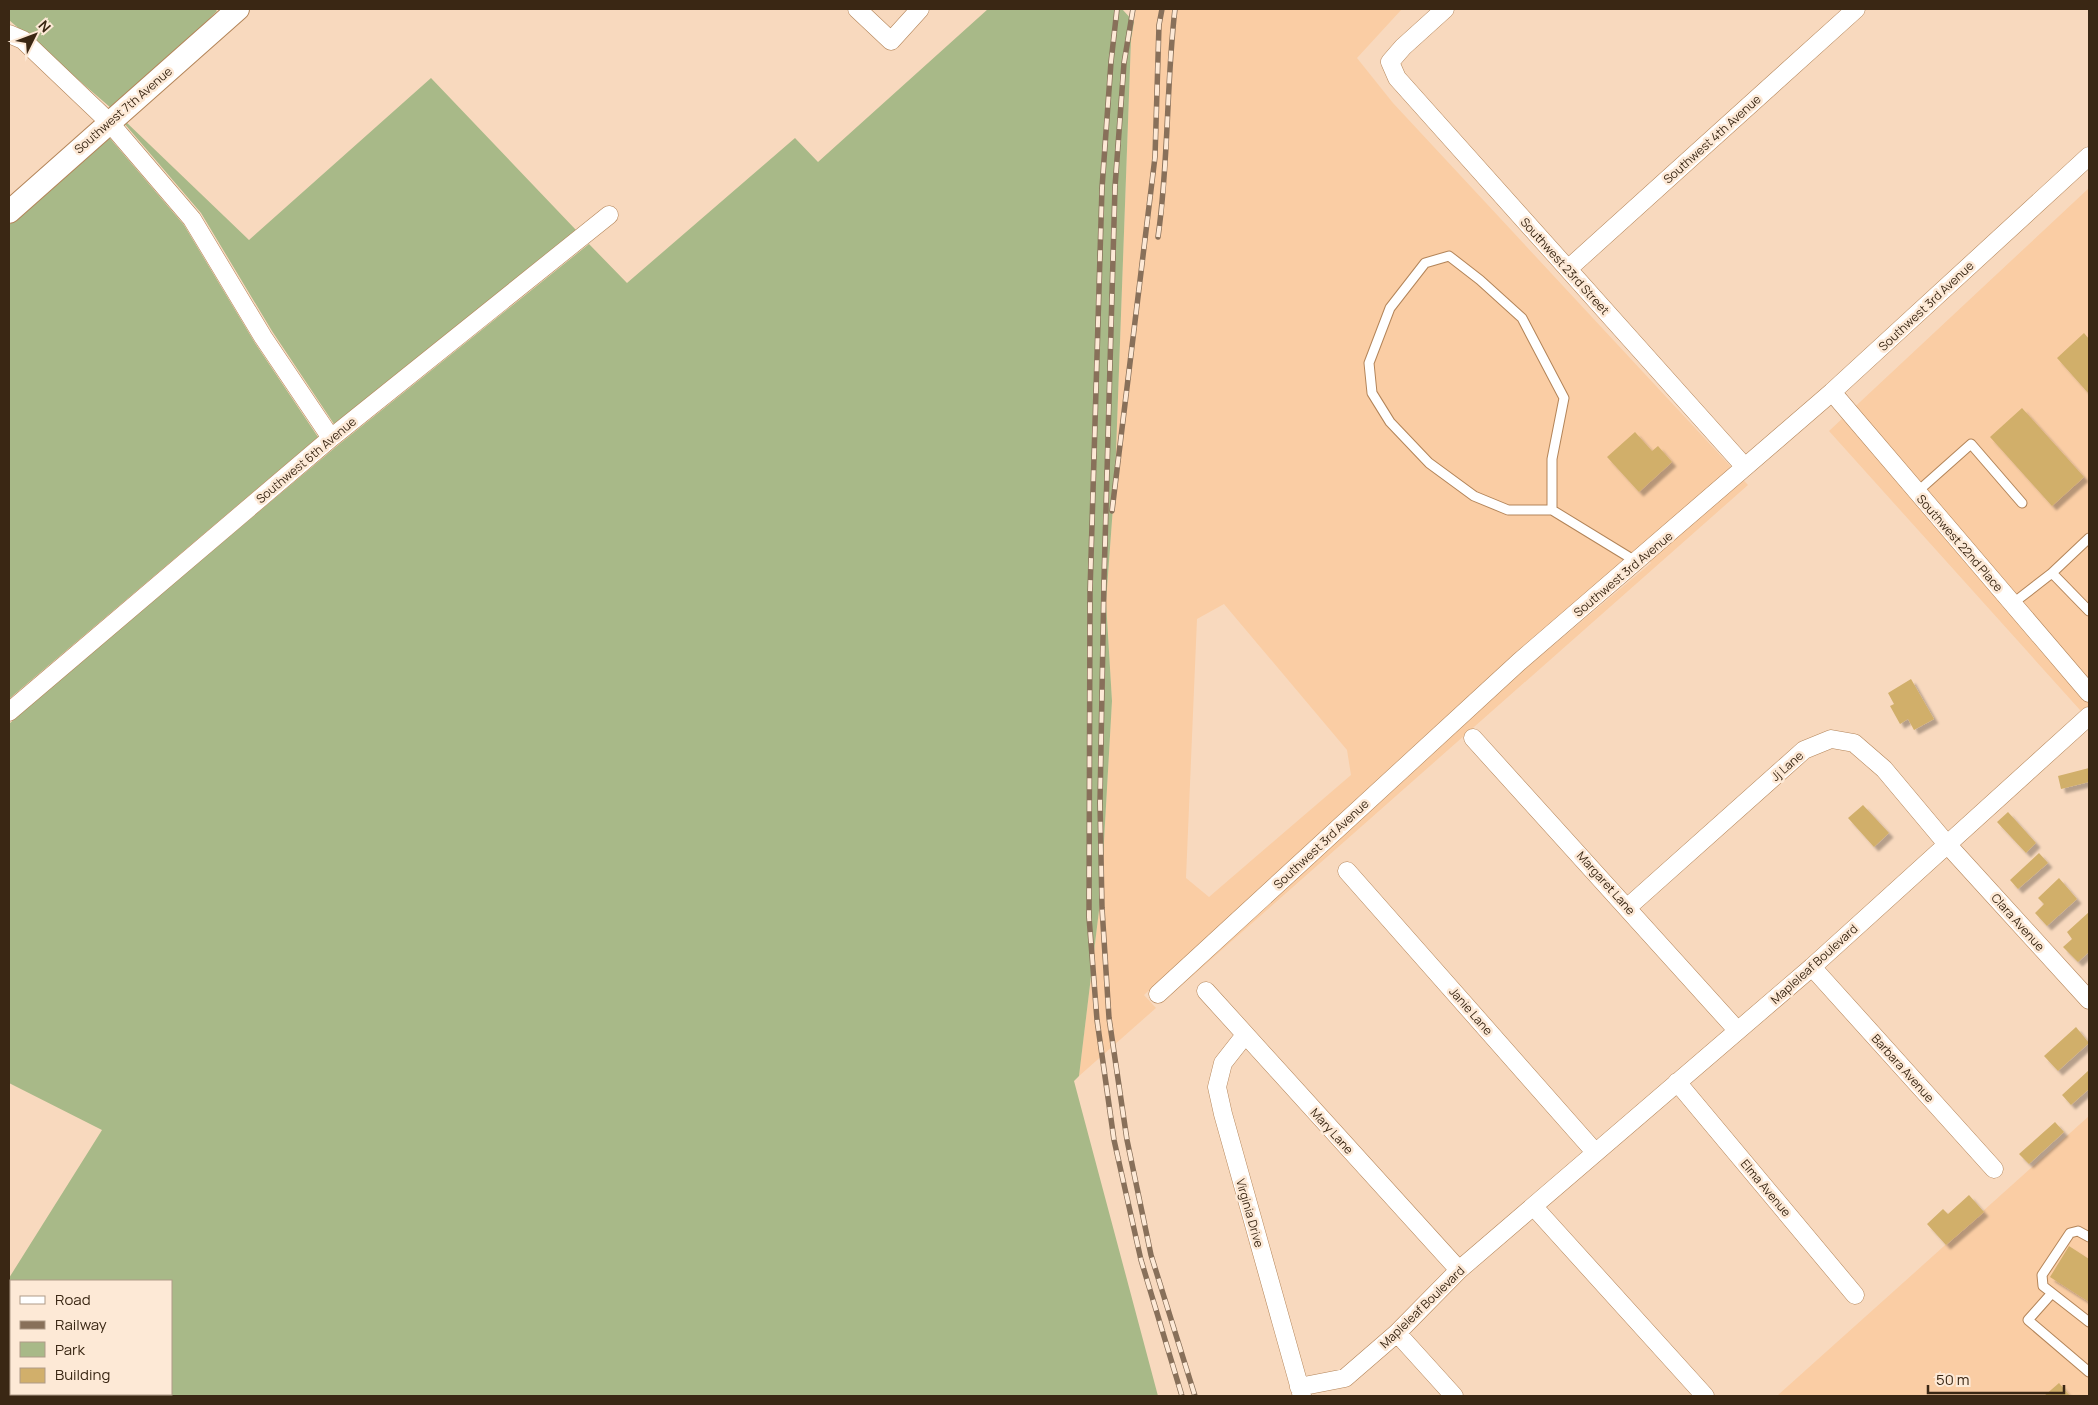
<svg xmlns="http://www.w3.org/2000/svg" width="2098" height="1405" viewBox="0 0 2098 1405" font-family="Manrope,sans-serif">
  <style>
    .built { fill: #facda4; fill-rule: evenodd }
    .green { fill: #a8b988; fill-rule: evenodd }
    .building { fill: #d1af6b; filter: url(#shadow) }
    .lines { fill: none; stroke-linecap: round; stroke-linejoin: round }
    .service-casing { stroke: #b38458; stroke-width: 11 }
    .minor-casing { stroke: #b38458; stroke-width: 19 }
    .tertiary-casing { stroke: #b38458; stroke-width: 24 }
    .service { stroke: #fff; stroke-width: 9 }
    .minor { stroke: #fff; stroke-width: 18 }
    .tertiary { stroke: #fff; stroke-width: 22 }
    .rail-casing { stroke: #88705a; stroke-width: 5.5 }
    .rail { stroke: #fde9d6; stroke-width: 4; stroke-dasharray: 11; stroke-linecap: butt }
    .labels { text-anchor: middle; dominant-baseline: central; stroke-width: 5; stroke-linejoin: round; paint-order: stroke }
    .street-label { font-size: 12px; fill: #3a2714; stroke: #fde9d6 }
  </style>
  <defs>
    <filter id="shadow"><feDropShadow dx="4.5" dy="4.5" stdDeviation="1" flood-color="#0004"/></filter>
  </defs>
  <rect width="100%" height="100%" fill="#f8d9be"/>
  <!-- built -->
  <path class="built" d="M1136 9H1402L1357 58 1393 103 1748 485 1079 1076 1101 894 1112 701 1106 602 1115 480 1131 40ZM1639 548 1651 563 1525 669 1156 1008 1144 995 1513 655ZM1224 604 1347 750 1351 775 1209 897 1186 878 1197 619Z
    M2089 188V720L1829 431Z
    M2089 1116V1396H1777Z"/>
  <!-- green -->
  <path class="green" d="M9 9H215L217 11 192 37 111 108 9 20Z
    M988 9H1122L1134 22 1131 40 1115 480 1106 602 1112 701 1101 894 1079 1076 1074 1081 1158 1396H9V1278L102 1130 9 1083V724L55 683 337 446 589 244 627 283 795 138 818 162ZM11 1281H171V1394H11Z
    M431 78 576 230 334 424 272 331 201 213 123 122 125 121 249 240Z
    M108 136 184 225 255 343 318 437 9 699V225Z"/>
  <!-- building -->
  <path class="building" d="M2084 333 2089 339V394L2057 358Z
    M2022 408 2084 477 2052 506 1990 437Z
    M1635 432 1652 451 1658 446 1672 462 1639 492 1607 457Z
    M1911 679 1934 719 1914 730 1908 719 1900 724 1890 706 1894 704 1888 693Z
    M2089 768V782L2061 789 2058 776Z
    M1863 805 1889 833 1874 847 1848 818Z
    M2008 812 2036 843 2026 853 1997 822Z
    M2039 853 2048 863 2018 889 2010 880Z
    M2059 878 2077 899 2047 926 2035 913 2044 904 2038 898Z
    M2089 912V952L2078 962 2063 947 2072 939 2067 932Z
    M2076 1027 2089 1043 2058 1071 2044 1056Z
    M2089 1070V1089L2071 1105 2062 1095Z
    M2055 1122 2064 1132 2029 1164 2019 1154Z
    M1969 1195 1984 1212 1946 1245 1927 1224 1943 1209 1948 1214Z
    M2069 1246 2089 1259V1302L2050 1277Z
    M2059 1383 2070 1396H2044Z"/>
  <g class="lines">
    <!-- service casing -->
    <g class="service-casing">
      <path id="service" d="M1917 492 1971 444 2022 503
        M1552 510H1508L1474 496 1429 463 1390 422 1372 393 1369 363 1390 308 1425 263 1449 256 1480 280 1522 318 1564 398 1552 459V510L1637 562
        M2052 573 2089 538
        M2012 604 2052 573 2089 611
        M2089 1237 2078 1231 2070 1233 2042 1275 2043 1286 2089 1322
        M2052 1293 2028 1320 2089 1372"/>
    </g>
    <!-- minor casing -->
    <g class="minor-casing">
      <path id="minor" d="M857 9 891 41 920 9
        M1445 9 1403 47 1390 62 1397 78 1745 467
        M9 34 23 40 109 122 192 219 263 337 331 438
        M1568 269 1856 9
        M1832 392 2089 693
        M9 712 331 438 609 215
        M1473 738 1737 1030
        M1347 871 1595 1152
        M1628 907 1804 750 1831 739 1854 743 1884 769 1946 843 2089 1000
        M1812 967 1994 1169
        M1206 991 1459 1270
        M1158 994 1519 662 1832 392 2089 156
        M1245 1035 1223 1063 1217 1087 1223 1114 1302 1396
        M1677 1082 1855 1295
        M1534 1207 1705 1396
        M1397 1333 1454 1396
        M1299 1387 1345 1378 1397 1333 1459 1270 1812 967 2089 716"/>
    </g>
    <!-- tertiary casing -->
    <g class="tertiary-casing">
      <path id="tertiary" d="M9 212 238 9"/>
    </g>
    <!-- service -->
    <use href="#service" class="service"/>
    <!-- minor -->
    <use href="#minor" class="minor"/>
    <!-- tertiary -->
    <use href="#tertiary" class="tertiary"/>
    <!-- rail casing -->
    <g class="rail-casing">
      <path id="rail" d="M1117 9 1111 62 1102 188 1090 592 1089 917 1097 1020 1114 1140 1141 1260 1182 1396
        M1133 9 1124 63 1115 187 1104 580 1100 803 1102 908 1109 1018 1127 1140 1151 1255 1195 1396
        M1158 237C1169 161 1166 85 1175 9
        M1112 511 1155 157 1159 25 1162 9"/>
    </g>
    <!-- rail -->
    <use href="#rail" class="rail"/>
  </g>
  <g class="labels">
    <!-- street labels -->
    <g class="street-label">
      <text transform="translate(123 110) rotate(-41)">Southwest 7th Avenue</text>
      <text transform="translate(1712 139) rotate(-42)">Southwest 4th Avenue</text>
      <text transform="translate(1565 266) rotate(48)">Southwest 23rd Street</text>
      <text transform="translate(1926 306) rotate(-43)">Southwest 3rd Avenue</text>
      <text transform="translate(306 460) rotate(-40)">Southwest 6th Avenue</text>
      <text transform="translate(1960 543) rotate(49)">Southwest 22nd Place</text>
      <text transform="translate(1623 574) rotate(-40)">Southwest 3rd Avenue</text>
      <text transform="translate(1787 766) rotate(-41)">Jj Lane</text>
      <text transform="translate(1321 844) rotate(-43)">Southwest 3rd Avenue</text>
      <text transform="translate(1606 883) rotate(48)">Margaret Lane</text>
      <text transform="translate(2018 922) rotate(48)">Clara Avenue</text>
      <text transform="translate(1814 964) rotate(-42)">Mapleleaf Boulevard</text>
      <text transform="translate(1471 1011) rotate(49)">Janie Lane</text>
      <text transform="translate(1903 1068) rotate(48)">Barbara Avenue</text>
      <text transform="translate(1332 1131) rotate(48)">Mary Lane</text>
      <text transform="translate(1766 1188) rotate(50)">Elma Avenue</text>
      <text transform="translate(1250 1213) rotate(74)">Virginia Drive</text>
      <text transform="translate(1422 1307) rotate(-44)">Mapleleaf Boulevard</text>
    </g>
  </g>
  <!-- border -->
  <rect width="2098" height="1405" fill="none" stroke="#3a2714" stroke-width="20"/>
  <!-- legend -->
  <rect x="10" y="1280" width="162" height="115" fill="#fde9d6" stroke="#af9b88"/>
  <rect x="20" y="1296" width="25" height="8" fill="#ffffff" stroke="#af9b88"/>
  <text x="55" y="1305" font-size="15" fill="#3a2714">Road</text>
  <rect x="20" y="1321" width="25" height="8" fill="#88705a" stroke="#af9b88"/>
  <text x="55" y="1330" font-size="15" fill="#3a2714">Railway</text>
  <rect x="20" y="1342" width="25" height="15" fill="#a8b988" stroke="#af9b88"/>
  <text x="55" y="1355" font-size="15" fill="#3a2714">Park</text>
  <rect x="20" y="1368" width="25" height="15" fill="#d1af6b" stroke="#af9b88"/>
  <text x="55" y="1380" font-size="15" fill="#3a2714">Building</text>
  <!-- north arrow -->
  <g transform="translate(35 35) rotate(48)" stroke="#fde9d6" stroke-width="4" paint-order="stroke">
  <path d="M0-4L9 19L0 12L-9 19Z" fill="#3a2714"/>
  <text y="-8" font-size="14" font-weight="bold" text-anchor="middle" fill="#3a2714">N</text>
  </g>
  <!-- scale -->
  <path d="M1928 1385v8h136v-8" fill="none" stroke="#3a2714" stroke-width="2.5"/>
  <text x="1936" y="1385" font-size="15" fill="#3a2714" stroke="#fde9d6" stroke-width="4" paint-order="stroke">50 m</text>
</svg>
